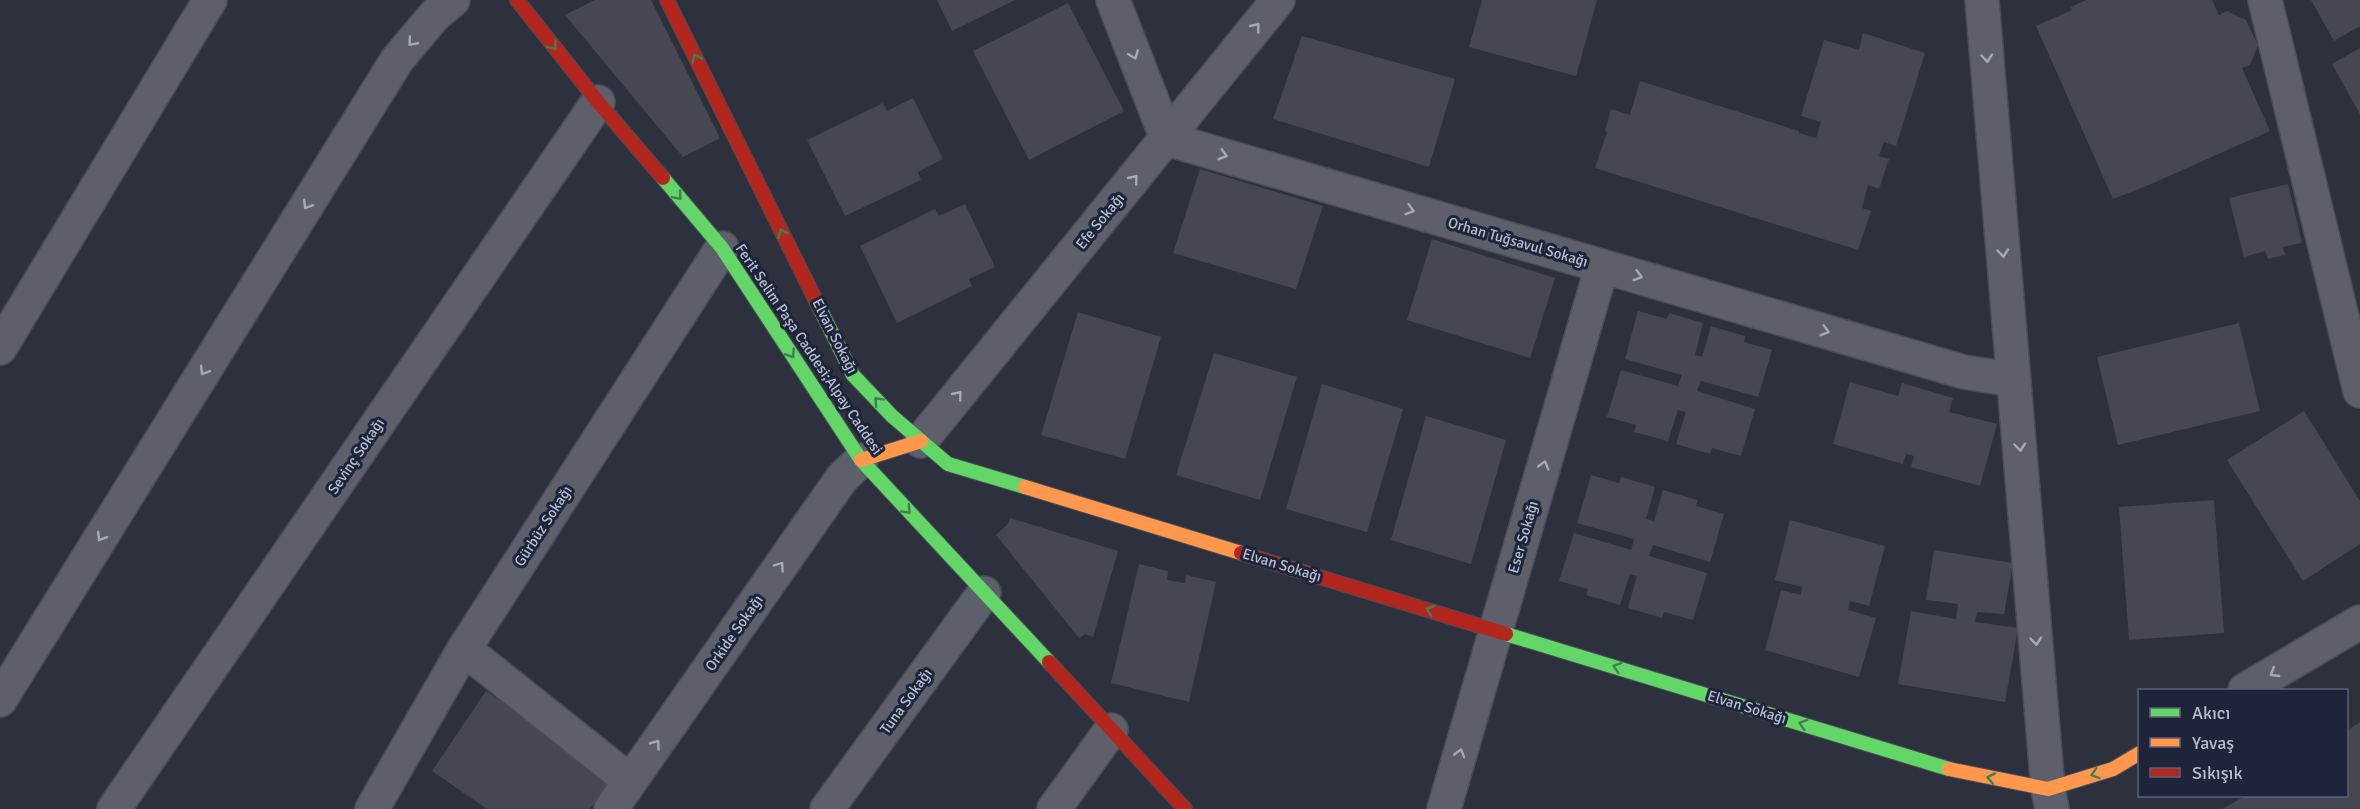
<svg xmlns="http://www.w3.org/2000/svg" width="2360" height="809" viewBox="0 0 2360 809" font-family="Signika,sans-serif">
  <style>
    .building { fill: #454853 }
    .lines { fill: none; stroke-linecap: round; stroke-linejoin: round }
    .street-casing { stroke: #494d57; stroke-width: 36 }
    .fast-casing { stroke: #494d57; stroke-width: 16 }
    .slow-casing { stroke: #494d57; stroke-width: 16 }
    .jam-casing { stroke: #494d57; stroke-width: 16 }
    .street { stroke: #5d606b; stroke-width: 33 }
    .fast { stroke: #63d668; stroke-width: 14 }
    .slow { stroke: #ff974d; stroke-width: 14 }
    .jam { stroke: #b3261e; stroke-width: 14 }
    .oneway { stroke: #a5aaba }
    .oneway2 { stroke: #407e51 }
    .labels { text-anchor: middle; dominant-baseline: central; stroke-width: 6; stroke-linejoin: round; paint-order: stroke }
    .street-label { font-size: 15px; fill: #b7bcce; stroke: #1e253a }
  </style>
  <rect width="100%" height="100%" fill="#2d313e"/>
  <!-- building -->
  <path class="building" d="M595 0H651L720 138 683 157 565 15Z
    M937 0H1015L952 31Z
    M1482 0H1597L1576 76 1469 47Z
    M2086 0H2212L2219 15 2227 11 2246 20 2258 45 2250 65 2242 68 2270 131 2151 184 2113 199 2036 26 2072 10 2071 7Z
    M2311 0H2360V26L2334 41Z
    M1068 3 1124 111 1029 160 973 51Z
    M1863 33 1925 53 1896 146 1884 142 1879 156 1889 159 1879 189 1868 185 1862 208 1871 211 1858 250 1595 168 1607 132 1605 131 1611 109 1630 115 1640 81 1799 131V133L1816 138 1821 122 1801 116 1824 40 1859 50Z
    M1302 36 1455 79 1429 167 1273 119Z
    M2360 48V114L2332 64Z
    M913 98 943 159 918 172 921 180 845 216 807 140 883 103 887 111Z
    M1200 169 1323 206 1296 289 1173 253Z
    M2288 184 2302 243 2283 247 2285 255 2268 259 2265 251 2244 257 2229 198Z
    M965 204 995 267 969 279 972 286 897 323 860 246 935 209 939 216Z
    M1432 239 1555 278 1530 358 1407 320Z
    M1638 311 1667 319 1669 313 1703 323 1695 355 1702 357 1711 326 1745 336 1744 342 1772 350 1758 397 1701 381 1697 391 1755 409 1741 456 1712 448 1710 454 1676 444 1686 412 1678 410 1668 441 1634 432 1636 425 1607 417 1621 370 1678 386 1682 375 1625 359Z
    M1078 312 1161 337 1125 459 1041 435Z
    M2239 323 2260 411 2118 445 2097 357Z
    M1214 353 1297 377 1260 500 1176 475Z
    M1850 382 1898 396 1902 383 1953 398 1949 412 1997 424 1980 486 1911 467 1914 456 1906 454 1903 464 1833 444Z
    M1322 384 1403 409 1367 532 1286 509Z
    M2304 411 2360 501V544L2303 581 2227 460Z
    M1426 416 1506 440 1471 564 1391 540Z
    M1591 475 1619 483 1621 477 1655 487 1646 519 1654 521 1663 490 1697 500 1696 506 1724 514 1710 562 1653 545 1649 556 1707 573 1693 620 1664 612 1662 618 1628 608 1637 576 1630 574 1620 605 1586 595 1588 589 1559 581 1574 533 1631 550 1634 539 1577 523Z
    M2214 500 2224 633 2129 640 2119 507Z
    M1010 518 1118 551 1093 637 1085 634 1079 638 996 535 1008 524Z
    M1790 520 1885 546 1869 606 1850 601 1848 610 1876 618 1859 677 1765 650 1781 590 1801 595 1802 587 1775 580Z
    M1934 550 2013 563 2004 614 1977 612 1975 622 2018 628 2005 702 1898 684 1911 611 1956 619 1958 604 1926 600Z
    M1139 564 1168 571 1167 580 1185 583 1186 575 1216 582 1189 702 1111 683Z
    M486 691 612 777 590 809H487L432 771Z
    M2360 722V809H2222L2245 796H2346V731Z"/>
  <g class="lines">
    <!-- street casing -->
    <g class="street-casing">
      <path id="street" d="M1113 0 1167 139 1964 372 2014 380
        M1982 0 2048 789 2052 809
        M2265 0 2360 391
        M0 348 210 0
        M921 441 1278 0
        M464 649 630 781
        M2245 690 2360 622
        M0 700 397 60 434 16 453 0
        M114 809 598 102
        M372 809 464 649 722 248
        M611 809 842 478 861 460
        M827 809 984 593
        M1054 809 1111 730
        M1444 809 1602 266"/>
    </g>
    <!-- fast casing -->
    <g class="fast-casing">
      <path id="fast" d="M663 178 722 248 861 460 1049 662
        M821 311 853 375 892 416 948 464 1025 487
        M1506 634 1949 769"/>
    </g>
    <!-- slow casing -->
    <g class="slow-casing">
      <path id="slow" d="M861 460 921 441
        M1025 487 1241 553
        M1949 769 2048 789 2113 769 2140 753"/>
    </g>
    <!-- jam casing -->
    <g class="jam-casing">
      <path id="jam" d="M517 0 598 102 663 178
        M667 0 821 311
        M1241 553 1506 634
        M1049 662 1185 809"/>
    </g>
    <!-- street -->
    <use href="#street" class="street"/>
    <!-- fast -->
    <use href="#fast" class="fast"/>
    <!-- slow -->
    <use href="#slow" class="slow"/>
    <!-- jam -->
    <use href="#jam" class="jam"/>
  </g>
  <!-- one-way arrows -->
  <defs><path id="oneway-chevron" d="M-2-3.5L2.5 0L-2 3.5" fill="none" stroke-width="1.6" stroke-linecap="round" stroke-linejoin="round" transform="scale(1.5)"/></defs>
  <g class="oneway">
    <use href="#oneway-chevron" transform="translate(1256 27) rotate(-51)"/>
    <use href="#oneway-chevron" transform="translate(412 42) rotate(130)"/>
    <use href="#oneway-chevron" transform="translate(1134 55) rotate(69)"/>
    <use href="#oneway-chevron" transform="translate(1987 58) rotate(85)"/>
    <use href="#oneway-chevron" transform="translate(1223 155) rotate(16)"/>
    <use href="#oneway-chevron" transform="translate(1134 179) rotate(-51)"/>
    <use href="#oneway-chevron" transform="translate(307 205) rotate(122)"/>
    <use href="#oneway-chevron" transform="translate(1410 210) rotate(16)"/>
    <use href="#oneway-chevron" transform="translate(2003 253) rotate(85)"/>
    <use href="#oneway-chevron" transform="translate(1638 276) rotate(16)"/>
    <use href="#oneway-chevron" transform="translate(1825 331) rotate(16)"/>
    <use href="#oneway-chevron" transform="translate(204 371) rotate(122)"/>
    <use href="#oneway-chevron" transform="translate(958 395) rotate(-51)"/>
    <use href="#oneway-chevron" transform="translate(2020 447) rotate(85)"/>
    <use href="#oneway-chevron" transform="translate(1544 465) rotate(-74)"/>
    <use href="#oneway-chevron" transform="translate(101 537) rotate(122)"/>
    <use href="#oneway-chevron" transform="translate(780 566) rotate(-55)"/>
    <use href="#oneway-chevron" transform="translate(2036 641) rotate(85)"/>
    <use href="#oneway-chevron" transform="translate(2274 673) rotate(149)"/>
    <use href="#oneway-chevron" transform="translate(656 744) rotate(-55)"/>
    <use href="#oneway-chevron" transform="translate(1460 753) rotate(-74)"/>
  </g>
  <g class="oneway2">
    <use href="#oneway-chevron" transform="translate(553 46) rotate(52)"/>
    <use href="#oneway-chevron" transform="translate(696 58) rotate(-116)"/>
    <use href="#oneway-chevron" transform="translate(678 196) rotate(50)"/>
    <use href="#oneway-chevron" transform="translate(782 233) rotate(-116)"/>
    <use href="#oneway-chevron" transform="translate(791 354) rotate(57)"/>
    <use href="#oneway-chevron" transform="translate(878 401) rotate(-133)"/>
    <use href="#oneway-chevron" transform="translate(907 510) rotate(47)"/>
    <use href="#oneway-chevron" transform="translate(1430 610) rotate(-163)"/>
    <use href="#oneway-chevron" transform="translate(1617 667) rotate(-163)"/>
    <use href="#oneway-chevron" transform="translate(1803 724) rotate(-163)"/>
    <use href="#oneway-chevron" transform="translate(2095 774) rotate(163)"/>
    <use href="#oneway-chevron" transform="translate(1991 778) rotate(-169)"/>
  </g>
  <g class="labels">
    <!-- street labels -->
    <g class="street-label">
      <text transform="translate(1100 221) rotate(-51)">Efe Sokağı</text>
      <text transform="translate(1518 242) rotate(16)">Orhan Tuğsavul Sokağı</text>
      <text transform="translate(835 336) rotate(63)">Elvan Sokağı</text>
      <text transform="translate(809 349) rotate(56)">Ferit Selim Paşa Caddesi;Alpay Caddesi</text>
      <text transform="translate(356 456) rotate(-56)">Sevinç Sokağı</text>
      <text transform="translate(543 526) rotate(-57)">Gürbüz Sokağı</text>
      <text transform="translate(1523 537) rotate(-74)">Eser Sokağı</text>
      <text transform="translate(1282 565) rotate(17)">Elvan Sokağı</text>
      <text transform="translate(734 633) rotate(-55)">Orkide Sokağı</text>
      <text transform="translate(906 701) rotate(-54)">Tuna Sokağı</text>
      <text transform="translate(1747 707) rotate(17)">Elvan Sokağı</text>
    </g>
  </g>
  <!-- legend -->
  <rect x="2138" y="689" width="210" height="108" fill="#1e253a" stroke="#5b6175" stroke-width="1.5"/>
  <rect x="2150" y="708" width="30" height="9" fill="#63d668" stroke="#5b6175" stroke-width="1.5"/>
  <text x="2192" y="719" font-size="18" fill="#b7bcce">Akıcı</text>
  <rect x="2150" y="738" width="30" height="9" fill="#ff974d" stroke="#5b6175" stroke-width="1.5"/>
  <text x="2192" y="749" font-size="18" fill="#b7bcce">Yavaş</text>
  <rect x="2150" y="768" width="30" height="9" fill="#b3261e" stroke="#5b6175" stroke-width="1.5"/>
  <text x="2192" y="779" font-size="18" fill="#b7bcce">Sıkışık</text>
</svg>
